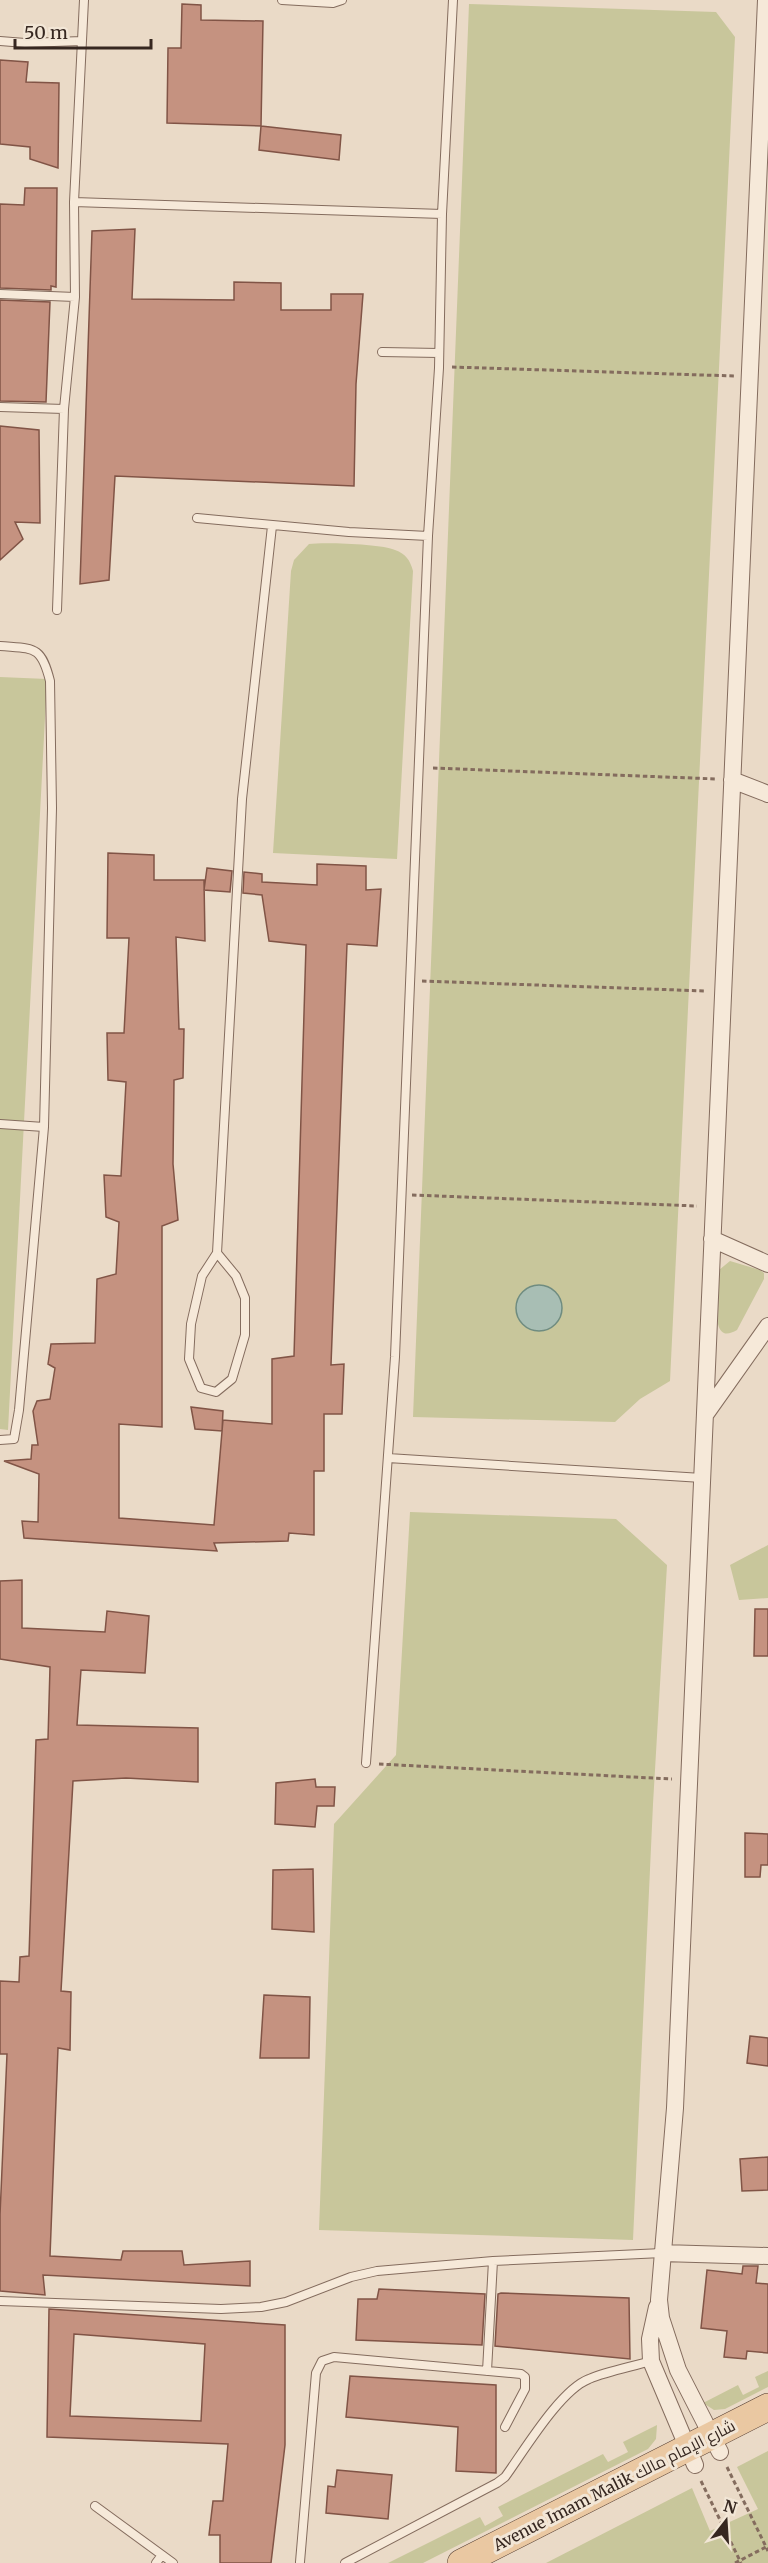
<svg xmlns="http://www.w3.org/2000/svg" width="768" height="2563" viewBox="0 0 768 2563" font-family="Merriweather,Cairo,serif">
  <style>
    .green { fill: #c8c69b }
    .water { fill: #a8beb4; stroke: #6f8c80; stroke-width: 1.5 }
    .building { fill: #c59280; stroke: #815446; stroke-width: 1.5; fill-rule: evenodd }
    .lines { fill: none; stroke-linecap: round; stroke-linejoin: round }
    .lane-casing { stroke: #846c5e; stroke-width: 10 }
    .street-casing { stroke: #846c5e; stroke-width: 18 }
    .primary-casing { stroke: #533c31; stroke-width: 28 }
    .path { stroke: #846c5e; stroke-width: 3; stroke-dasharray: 4.5 3; stroke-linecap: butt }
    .lane { stroke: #f6e9d9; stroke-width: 8 }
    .street { stroke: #f6e9d9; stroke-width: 16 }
    .primary { stroke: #eac8a2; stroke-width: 27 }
    .labels { text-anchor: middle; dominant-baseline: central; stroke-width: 6; stroke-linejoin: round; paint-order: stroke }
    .street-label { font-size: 16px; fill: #362720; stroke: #f2e6d6 }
  </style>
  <rect width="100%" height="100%" fill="#eadac7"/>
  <!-- green -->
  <path class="green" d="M469 4 716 12 735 37 670 1381 640 1399 615 1422 413 1417Z
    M309 544C324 542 383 544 395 550 406 554 410 560 413 571L397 859 273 853 291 571 294 560Z
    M0 677 47 679 8 1430 0 1429Z
    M730 1261 760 1270 764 1273V1279L737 1330C728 1335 721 1336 718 1324L719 1270Z
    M410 1512 616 1519 667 1565 653 1804 633 2240 319 2230 334 1824 396 1755Z
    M768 1545V1598L739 1600 730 1565Z
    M768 2371V2387L725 2409 714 2410 703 2403 738 2385 743 2395 759 2387 755 2377Z
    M657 2425 656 2439 648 2449 423 2563H388L480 2517 485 2526 503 2516 498 2507 603 2454 608 2462 628 2452 623 2442Z
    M768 2451V2563H546L692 2488 710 2531 758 2509 737 2467Z"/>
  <!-- water -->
  <path class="water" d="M516 1308a23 23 0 1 1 46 0a23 23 0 1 1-46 0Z"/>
  <!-- building -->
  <path class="building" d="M182 4 201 5V20L263 21 261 126 167 123 168 48H181Z
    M0 60 28 62 26 82 59 83 58 168 30 159V147L0 144Z
    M261 126 341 135 339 160 259 150Z
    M25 188H57L56 287 51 286V290L0 288V204L24 205Z
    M135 229 132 299 234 300V282L281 283V310H331V294H363L356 384 354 486 115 476 109 580 80 584 92 231Z
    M0 300 50 302 46 402 0 401Z
    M0 426 39 430 40 523 15 522 23 539 0 560Z
    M108 853 154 855V880H204L205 941 176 937 179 1029H184L183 1078 174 1080 173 1164 178 1220 162 1226V1427L119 1424V1518L214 1525 223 1420 272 1424V1359L294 1356 306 945 269 941 262 895 243 893 244 872 262 874V882L317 885V864L366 866V890L381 889 377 946 347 944 331 1365 344 1364 342 1414H324V1471H314V1535L289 1533 288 1541 214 1543 217 1551 24 1538 22 1521 38 1522 39 1474 4 1461 31 1459 32 1445H38L33 1411 37 1401 50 1399 55 1368 48 1364 51 1344 95 1343 97 1279 116 1274 119 1222 106 1217 104 1175 121 1176 126 1082 108 1080 107 1033H124L129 938H107Z
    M207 868 232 871 230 892 204 890Z
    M191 1407 223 1411 222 1431 195 1429Z
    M22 1580V1628L105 1632 107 1611 149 1616 145 1673 81 1670 77 1725 198 1728V1782L126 1778 73 1781 61 1991 71 1992 70 2050 58 2048 50 2256 121 2260 123 2251H182L184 2265 250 2261V2286L43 2275 45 2295 0 2291V2215L7 2054H0V1981L19 1982 20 1957 29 1956 36 1740 48 1739 50 1667 0 1659V1581Z
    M755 1609H768V1656H754Z
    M315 1779 316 1787H335L334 1806H317L315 1827 275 1824 276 1783Z
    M745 1833 768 1834V1865H761L760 1877H745Z
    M313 1869 314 1932 272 1929 273 1870Z
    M264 1995 310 1997 309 2058H260Z
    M750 2036 768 2038V2066L747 2063Z
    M768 2157V2190L742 2191 740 2159Z
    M743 2266H758L756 2283 768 2284V2353L747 2351 746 2359 724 2357 727 2331 701 2328 707 2270 742 2274Z
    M379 2289 485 2294 482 2345 356 2340 358 2299H377Z
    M501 2293 629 2298 630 2359 495 2346 498 2294Z
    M49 2309 285 2325V2445L271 2563H220V2535H209L213 2501H223L228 2444 47 2437ZM74 2334 205 2344 201 2421 70 2416Z
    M350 2376 496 2385V2473L456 2471 458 2427 346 2417Z
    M337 2470 392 2475 388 2519 326 2513 328 2486 335 2487Z"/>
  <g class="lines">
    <!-- lane casing -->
    <g class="lane-casing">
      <path id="lane" d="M282 0 333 3 342 0
        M0 41 25 43 82 41
        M74 202 442 214
        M0 294 75 297
        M382 352 439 353
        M0 407 64 409 75 297 74 202 84 0
        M197 518 349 532 428 536
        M57 610 64 409
        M0 646C34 649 41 645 50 681L52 808 44 1127 19 1410 14 1439 0 1440
        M0 1124 44 1127
        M217 1253 236 1276 245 1298V1335L232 1379 216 1392 201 1388 189 1359 191 1324 202 1276 217 1253 242 799 272 526
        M388 1458 702 1478
        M366 1763 395 1357 428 536 439 368 442 214 453 0
        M0 2301 221 2309 261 2307 286 2302 351 2277 377 2271 493 2261 662 2253
        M487 2371 493 2261
        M95 2506 173 2563
        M300 2562 316 2373 322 2361 334 2357 521 2374 525 2377V2389L505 2427
        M156 2563 162 2555
        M345 2563 497 2483 505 2477C524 2451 560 2390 589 2379 608 2371 631 2367 651 2361"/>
    </g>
    <!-- street casing -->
    <g class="street-casing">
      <path id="street" d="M732 780 768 794
        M712 1239 768 1264
        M705 1415 768 1326
        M662 2253 768 2256
        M657 2307 650 2339 651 2361 695 2465
        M720 2452 678 2370 661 2318 659 2300 675 2108 766 0"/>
    </g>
    <!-- primary casing -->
    <g class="primary-casing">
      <path id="primary" d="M461 2563 768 2407"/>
    </g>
    <!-- path -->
    <path class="path" d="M452 367 734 376
      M433 768 717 779
      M422 981 706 991
      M412 1195 697 1206
      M379 1764 672 1779
      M727 2467 768 2551
      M701 2481 741 2563
      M735 2563 768 2546"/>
    <!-- lane -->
    <use href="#lane" class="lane"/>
    <!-- street -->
    <use href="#street" class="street"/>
    <!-- primary -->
    <use href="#primary" class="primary"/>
  </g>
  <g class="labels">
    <!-- street labels -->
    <g class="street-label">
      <text transform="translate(614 2485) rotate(-27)">Avenue Imam Malik شارع الإمام مالك</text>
    </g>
  </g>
  <!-- north arrow -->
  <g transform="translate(726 2521) rotate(17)" stroke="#f2e6d6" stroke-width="4.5" paint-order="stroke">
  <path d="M0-4.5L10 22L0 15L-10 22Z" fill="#362720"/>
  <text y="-9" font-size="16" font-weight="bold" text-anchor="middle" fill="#362720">N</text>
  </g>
  <!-- scale -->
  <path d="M15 39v9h136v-9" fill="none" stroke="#362720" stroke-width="3"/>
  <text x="24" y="39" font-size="18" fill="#362720" stroke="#f2e6d6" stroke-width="4.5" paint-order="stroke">50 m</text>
</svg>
